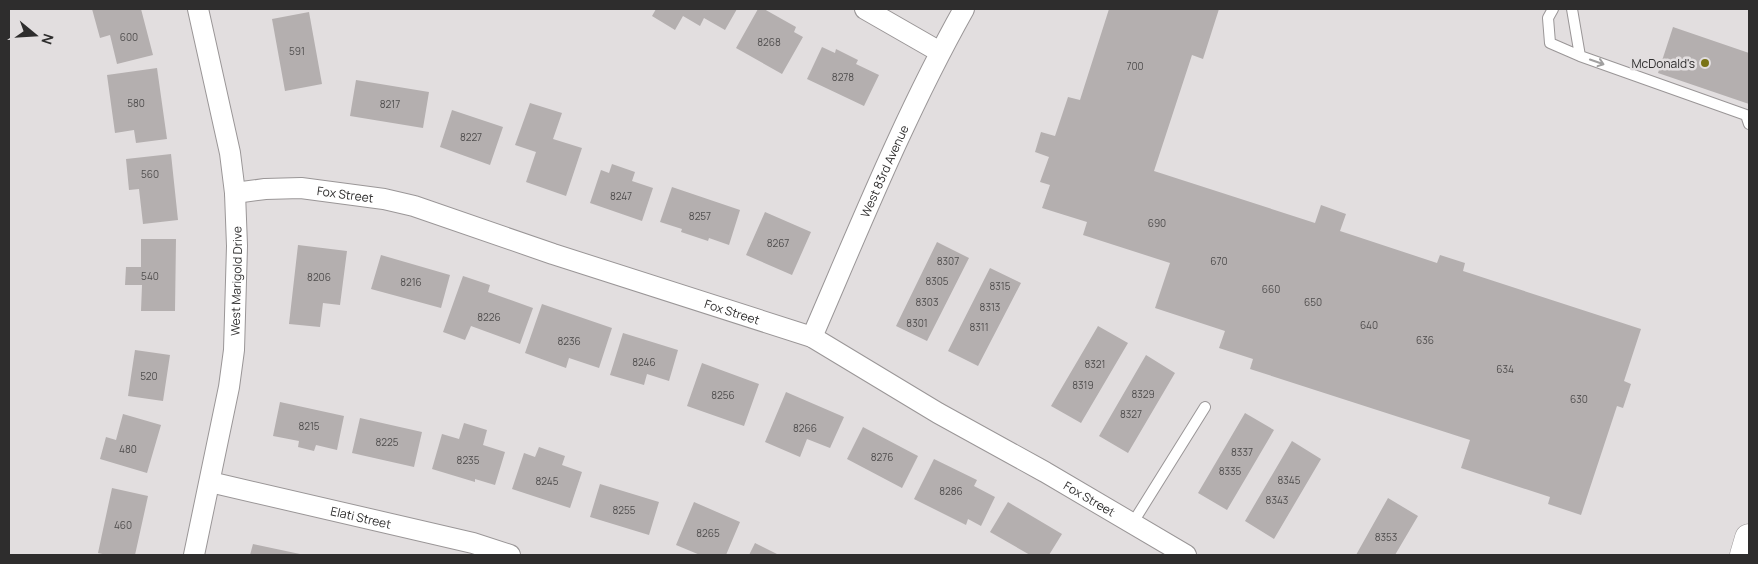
<svg xmlns="http://www.w3.org/2000/svg" width="1758" height="564" viewBox="0 0 1758 564" font-family="Manrope,sans-serif">
  <style>
    .building { fill: #b4afaf }
    .lines { fill: none; stroke-linecap: round; stroke-linejoin: round }
    .lane-casing { stroke: #9a9697; stroke-width: 12 }
    .street-casing { stroke: #9a9697; stroke-width: 22 }
    .secondary-casing { stroke: #9a9697; stroke-width: 29 }
    .lane { stroke: #fff; stroke-width: 10 }
    .street { stroke: #fff; stroke-width: 20 }
    .secondary { stroke: #fff; stroke-width: 28 }
    .oneway { stroke: #a1a0a0 }
    .poi-dot { fill: #797316; stroke: #e2dedf; stroke-width: 2 }
    .labels { text-anchor: middle; dominant-baseline: central; stroke-width: 5; stroke-linejoin: round; paint-order: stroke }
    .number-label { font-size: 10px; fill: #504e4e }
    .poi-label { font-size: 12px; fill: #2e2d2d; stroke: #e2dedf; text-anchor: end }
    .street-label { font-size: 12px; fill: #2e2d2d; stroke: #e2dedf }
  </style>
  <rect width="100%" height="100%" fill="#e2dedf"/>
  <!-- building -->
  <path class="building" d="M92 9H141L153 55 117 64 110 35 100 38Z
    M656 9H737L725 30 704 18 700 26 683 16 675 30 652 16Z
    M758 9H764L796 27 794 32 803 37 782 74 736 48Z
    M1109 9H1219L1203 59 1192 55 1154 171 1315 223 1321 205 1346 214 1340 231 1437 263 1440 255 1465 263 1463 271 1641 329 1624 381 1631 384 1623 408 1617 406 1581 515 1548 504 1550 497 1461 468 1470 440 1250 369 1253 359 1219 348 1225 331 1155 308 1170 263 1083 235 1087 222 1042 208 1050 185 1040 182 1049 157 1035 152 1041 132 1055 136 1068 97 1080 100Z
    M309 12 322 84 285 91 272 19Z
    M1673 27 1749 53V104L1658 73Z
    M822 47 835 53 836 49 858 60 856 64 879 75 864 106 807 79Z
    M157 68 167 139 136 143 134 130 115 133 107 75Z
    M356 80 429 92 423 128 350 116Z
    M530 103 562 113 553 139 582 148 566 196 526 182 536 152 515 145Z
    M452 110 503 127 490 165 440 147Z
    M171 154 178 220 143 224 139 189 129 190 126 159Z
    M612 164 635 172 632 181 653 188 642 221 590 203 601 170 609 173Z
    M672 187 740 210 729 245 709 238 708 241 681 232 682 229 660 222Z
    M765 212 811 232 792 275 746 255Z
    M141 239H176L175 311H141L142 285H125L126 267H141Z
    M937 242 969 258 927 341 896 326Z
    M298 245 347 251 340 305 323 303 320 327 289 324Z
    M381 255 450 275 441 308 371 289Z
    M990 268 1021 283 978 366 948 351Z
    M463 276 490 285 488 292 533 308 520 344 471 326 465 340 443 332Z
    M542 304 612 328 599 368 569 358 566 368 525 353Z
    M1098 326 1128 343 1081 423 1051 406Z
    M623 333 678 350 669 381 647 374 644 385 610 375Z
    M135 350 170 355 163 401 128 396Z
    M1146 355 1175 373 1128 453 1099 436Z
    M702 363 759 384 744 426 687 406Z
    M786 392 844 417 830 448 807 439 800 457 765 442Z
    M280 402 344 416 337 450 316 445 314 451 298 447 299 441 273 436Z
    M1245 413 1274 430 1227 510 1198 493Z
    M123 414 161 425 147 473 100 459 106 437 116 440Z
    M360 418 422 432 414 467 352 453Z
    M464 423 487 430 483 445 505 452 495 485 475 479V482L432 469 442 434 459 439Z
    M863 427 918 456 902 488 847 459Z
    M1292 441 1321 459 1274 539 1245 521Z
    M539 447 565 456 562 465 582 472 570 508 512 489 524 453 535 457Z
    M934 459 977 480 974 486 995 497 981 526 968 519 966 525 914 499Z
    M600 484 659 502 649 535 590 517Z
    M112 488 148 496 135 555H107L98 553Z
    M1388 498 1418 516 1395 555H1356Z
    M694 502 740 522 726 555H700L676 545Z
    M1008 502 1062 534 1049 555H1030L990 532Z
    M755 543 779 555H749Z
    M253 544 300 554V555H250Z"/>
  <g class="lines">
    <!-- lane casing -->
    <g class="lane-casing">
      <path id="lane" d="M1553 9 1548 18 1550 43 1580 56
        M1572 9 1580 56 1746 115 1749 124
        M1132 524 1205 407"/>
    </g>
    <!-- street casing -->
    <g class="street-casing">
      <g id="street">
        <path d="M865 9 940 52"/>
        <path id="s1" d="M235 193 265 189 301 188 384 199 414 206 553 254 812 337 938 413 1045 472 1186 555"/>
        <path id="s2" d="M812 337C860 226 905 114 964 9"/>
        <path id="s3" d="M210 482 473 543 510 555"/>
        <path id="s4" d="M194 555 229 387 234 350 237 246 235 193 230 153 198 9"/>
      </g>
    </g>
    <!-- secondary casing -->
    <g class="secondary-casing">
      <path id="secondary" d="M1744 555 1749 538"/>
    </g>
    <!-- lane -->
    <use href="#lane" class="lane"/>
    <!-- street -->
    <use href="#street" class="street"/>
    <!-- secondary -->
    <use href="#secondary" class="secondary"/>
  </g>
  <!-- one-way arrows -->
  <defs><path id="oneway-shaft" d="M-6 0H5M1.5-3L5.5 0L1.5 3" fill="none" stroke-width="1.6" stroke-linecap="round" stroke-linejoin="round" transform="scale(1.25)"/></defs>
  <use class="oneway" href="#oneway-shaft" transform="translate(1597 62) rotate(19)"/>
  <!-- markers -->
  <circle class="poi-dot" cx="1705" cy="63" r="5"/>
  <g class="labels">
    <!-- number labels -->
    <g class="number-label">
      <text x="129" y="37">600</text>
      <text x="769" y="42">8268</text>
      <text x="297" y="51">591</text>
      <text x="1135" y="66">700</text>
      <text x="843" y="77">8278</text>
      <text x="136" y="103">580</text>
      <text x="390" y="104">8217</text>
      <text x="471" y="137">8227</text>
      <text x="150" y="174">560</text>
      <text x="621" y="196">8247</text>
      <text x="700" y="216">8257</text>
      <text x="1157" y="223">690</text>
      <text x="778" y="243">8267</text>
      <text x="948" y="261">8307</text>
      <text x="1219" y="261">670</text>
      <text x="150" y="276">540</text>
      <text x="319" y="277">8206</text>
      <text x="937" y="281">8305</text>
      <text x="411" y="282">8216</text>
      <text x="1000" y="286">8315</text>
      <text x="1271" y="289">660</text>
      <text x="927" y="302">8303</text>
      <text x="1313" y="302">650</text>
      <text x="990" y="307">8313</text>
      <text x="489" y="317">8226</text>
      <text x="917" y="323">8301</text>
      <text x="1369" y="325">640</text>
      <text x="979" y="327">8311</text>
      <text x="1425" y="340">636</text>
      <text x="569" y="341">8236</text>
      <text x="644" y="362">8246</text>
      <text x="1095" y="364">8321</text>
      <text x="1505" y="369">634</text>
      <text x="149" y="376">520</text>
      <text x="1083" y="385">8319</text>
      <text x="1143" y="394">8329</text>
      <text x="723" y="395">8256</text>
      <text x="1579" y="399">630</text>
      <text x="1131" y="414">8327</text>
      <text x="309" y="426">8215</text>
      <text x="805" y="428">8266</text>
      <text x="387" y="442">8225</text>
      <text x="128" y="449">480</text>
      <text x="1242" y="452">8337</text>
      <text x="882" y="457">8276</text>
      <text x="468" y="460">8235</text>
      <text x="1230" y="471">8335</text>
      <text x="1289" y="480">8345</text>
      <text x="547" y="481">8245</text>
      <text x="951" y="491">8286</text>
      <text x="1277" y="500">8343</text>
      <text x="624" y="510">8255</text>
      <text x="123" y="525">460</text>
      <text x="708" y="533">8265</text>
      <text x="1386" y="537">8353</text>
    </g>
    <!-- poi labels -->
    <g class="poi-label">
      <text x="1695" y="63">McDonald's</text>
    </g>
    <!-- street labels -->
    <g class="street-label">
      <text stroke="none"><textPath href="#s2" startOffset="181">West 83rd Avenue</textPath></text>
      <text stroke="none"><textPath href="#s1" startOffset="111">Fox Street</textPath></text>
      <text stroke="none"><textPath href="#s4" startOffset="278">West Marigold Drive</textPath></text>
      <text stroke="none"><textPath href="#s1" startOffset="516">Fox Street</textPath></text>
      <text stroke="none"><textPath href="#s1" startOffset="921">Fox Street</textPath></text>
      <text stroke="none"><textPath href="#s3" startOffset="155">Elati Street</textPath></text>
    </g>
  </g>
  <!-- border -->
  <rect width="1758" height="564" fill="none" stroke="#2e2d2d" stroke-width="20"/>
  <!-- north arrow -->
  <g transform="translate(35 35) rotate(108)" stroke="#e2dedf" stroke-width="4" paint-order="stroke">
  <path d="M0-4L9 19L0 12L-9 19Z" fill="#2e2d2d"/>
  <text y="-8" font-size="14" font-weight="bold" text-anchor="middle" fill="#2e2d2d">N</text>
  </g>
</svg>
